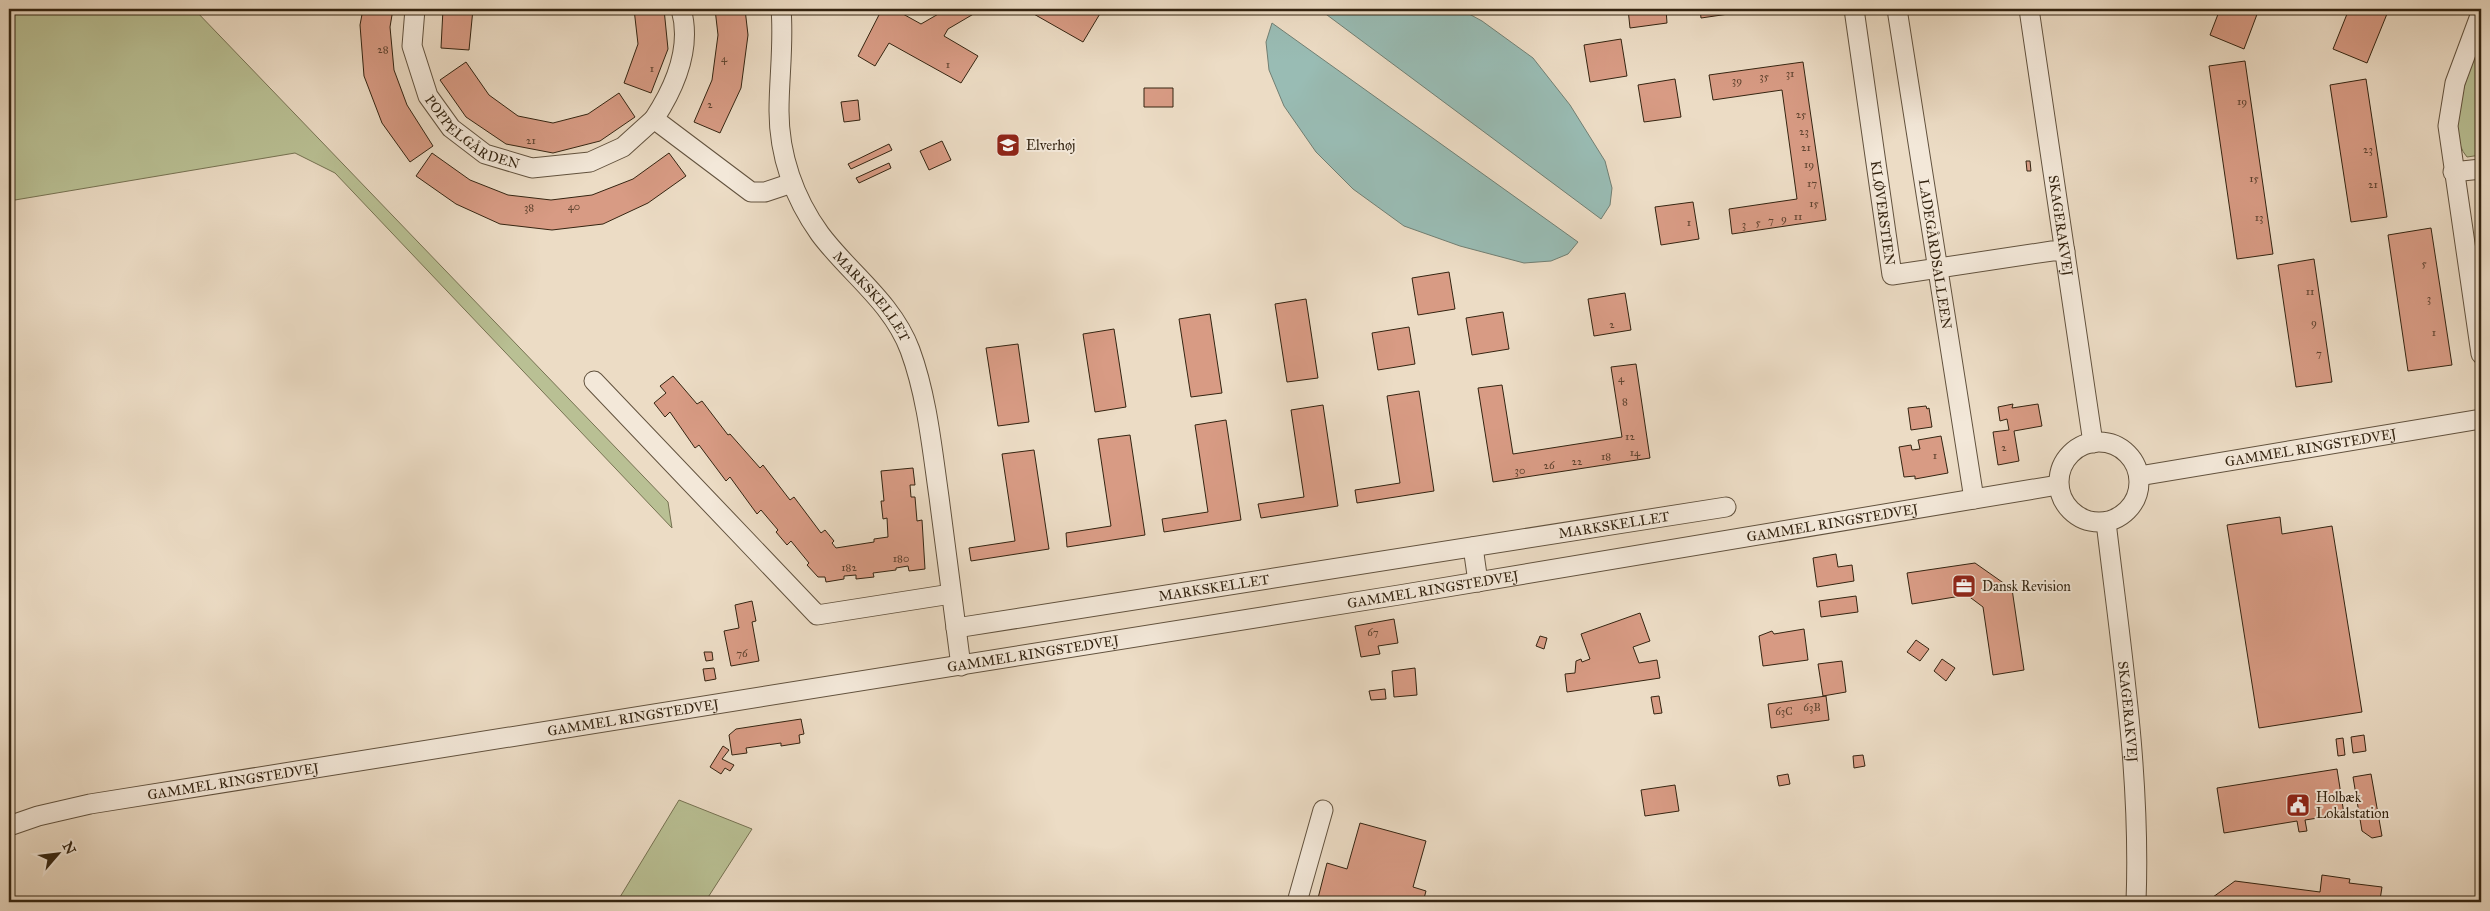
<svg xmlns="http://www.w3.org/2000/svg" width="2490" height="911" viewBox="0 0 2490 911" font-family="'IM FELL Great Primer',serif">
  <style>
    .green { fill: #b9c094; stroke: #767252 }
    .water { fill: #99bcb4; stroke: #717f73 }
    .building { fill: #d89b84; stroke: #342411 }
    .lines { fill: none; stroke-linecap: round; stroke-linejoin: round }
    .minor-casing { stroke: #62523e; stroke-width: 21 }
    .minor { stroke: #f3e8d9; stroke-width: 19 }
    .labels { text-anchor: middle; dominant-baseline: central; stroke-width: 4; stroke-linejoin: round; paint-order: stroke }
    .number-label { font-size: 11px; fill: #5d422e }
    .street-label { font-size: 14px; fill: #342411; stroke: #f3e8d9 }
    .poi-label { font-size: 14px; fill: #342411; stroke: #f3e8d9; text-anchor: start }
  </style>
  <rect width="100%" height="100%" fill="#ecdcc5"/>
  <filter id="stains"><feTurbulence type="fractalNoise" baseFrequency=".004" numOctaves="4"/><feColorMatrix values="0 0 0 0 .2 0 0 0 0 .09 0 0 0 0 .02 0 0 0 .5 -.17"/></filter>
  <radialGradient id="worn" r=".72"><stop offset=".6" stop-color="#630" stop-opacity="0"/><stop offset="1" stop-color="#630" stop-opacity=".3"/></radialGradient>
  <!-- green -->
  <path class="green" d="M9 9H194L668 502 672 528 335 173 295 153 9 201Z
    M2481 40V155L2467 157C2443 130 2470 69 2481 40Z
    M679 800 752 829 705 902H617Z"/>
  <!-- water -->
  <path class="water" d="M1319 9H1460L1482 21 1533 58 1570 105 1605 161 1612 188 1610 205 1601 219Z
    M1272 23 1578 242 1568 254 1551 261 1524 263 1460 246 1404 226 1353 189 1316 152 1284 106 1269 70 1266 42Z"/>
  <!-- building -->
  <path class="building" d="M363 9H393L390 27 394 70 407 105 433 146 410 162 382 123 364 76 360 25Z
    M443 9H473L469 50 441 48Z
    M634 9H664L668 49 651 93 624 83 638 44Z
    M715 9H745L748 35 741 88 720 133 694 122 712 80 718 35Z
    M882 9H894L921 24 947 9H982L948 29 944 36 978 56 961 83 889 43 875 66 858 56Z
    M1025 9H1096L1101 12 1083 42Z
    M1628 9H1666L1667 23 1630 28Z
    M1700 9H1763L1701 18Z
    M2220 9H2259L2244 49 2210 35Z
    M2349 9H2389L2367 63 2333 49Z
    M1621 39 1627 76 1590 82 1584 45Z
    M2245 61 2273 254 2237 259 2209 66Z
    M466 62 489 95 518 116 553 123 588 114 619 93 635 117 600 141 553 153 506 144 466 117 440 80Z
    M1803 62 1826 220 1732 234 1729 209 1797 199 1782 90 1713 100 1709 75Z
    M1675 79 1681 117 1644 122 1638 85Z
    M2366 79 2387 217 2351 222 2330 85Z
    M1144 88H1173V107H1144Z
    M858 100 860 120 844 122 841 102Z
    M942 141 951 160 929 170 920 151Z
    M889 144 892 150 851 169 848 164Z
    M432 153 470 180 508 195 551 200 592 195 633 179 669 153 686 176 648 203 603 224 552 230 500 224 456 204 416 176Z
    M2026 161H2030L2031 171H2027Z
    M889 163 891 168 859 183 856 178Z
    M1693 202 1699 239 1661 245 1655 207Z
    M2431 228 2452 365 2408 371 2388 235Z
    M2314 259 2332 382 2296 387 2278 265Z
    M1449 272 1455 309 1418 315 1412 278Z
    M1625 293 1631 330 1594 336 1588 299Z
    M1306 299 1318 378 1287 382 1275 304Z
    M1503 312 1509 349 1472 355 1466 318Z
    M1210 314 1222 393 1191 397 1179 319Z
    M1409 327 1415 364 1378 370 1372 333Z
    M1114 329 1126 407 1095 412 1083 334Z
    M1018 344 1029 422 998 426 986 348Z
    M1636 364 1650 458 1493 482 1478 388 1502 385 1513 454 1622 437 1611 367Z
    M673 376 697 404 702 401 728 435 730 434 760 468 763 465 790 500 794 497 821 533 825 530 834 541 832 543 836 548 874 542V539L888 537 887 518 883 519 881 501H884L881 471 913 468 915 485H910L911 497H915L917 521 922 520 925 569 909 571 908 566 896 568V570L873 573 874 577 856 579V575L844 576V579L826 582 825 577H818L807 565 809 563 791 541 787 545 776 532 778 530 761 510 757 514 730 477 726 481 699 445 695 448 670 412 665 417 654 403 666 393 660 386Z
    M1419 391 1434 491 1357 503 1355 490 1400 483 1387 396Z
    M2013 404 2012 408 2038 404 2042 426 2014 431 2019 461 1998 465 1993 432 2009 430 2007 419 2000 421 1998 407Z
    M1323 405 1338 506 1261 518 1258 504 1304 497 1291 410Z
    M1926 406 1927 409 1929 408 1932 427 1911 430 1908 408Z
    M1226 420 1241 520 1164 532 1162 519 1208 512 1195 425Z
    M1130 435 1145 535 1067 547 1066 533 1111 526 1098 439Z
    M1941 436 1948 473 1915 479V476L1904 477 1899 447 1911 445 1912 450 1920 449 1918 440Z
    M1034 450 1049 549 971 561 969 548 1015 541 1002 454Z
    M2280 517 2282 534 2332 526 2362 712 2259 728 2227 525Z
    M1836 554 1838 567 1852 565 1854 581 1817 587 1813 558Z
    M1975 563 2012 589 2024 670 1993 675 1983 607 1967 595 1912 604 1907 573Z
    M1856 596 1858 612 1821 617 1819 601Z
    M752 601 756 621 752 622 759 661 731 666 724 631 739 628 735 605Z
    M1640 613 1650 641 1633 647 1639 663 1657 660 1660 678 1567 692 1565 674 1575 673 1576 661 1581 659 1582 662 1590 659 1581 634Z
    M1394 619 1398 643 1378 646 1380 654 1361 657 1355 626Z
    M1804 629 1808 660 1763 666 1759 636 1772 631 1774 634Z
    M1540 636 1547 638 1544 649 1536 646Z
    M1916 640 1929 649 1920 661 1907 652Z
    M704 652H712L713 660 706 661Z
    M1942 659 1955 668 1946 681 1934 671Z
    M1842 661 1846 692 1823 696 1818 664Z
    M714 668 716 679 705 681 703 669Z
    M1415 668 1417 695 1394 697 1392 671Z
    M1385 689 1386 699 1371 700 1369 691Z
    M1659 696 1662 713 1654 714 1651 697Z
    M1826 696 1829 720 1771 728 1768 704Z
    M801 719 804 734 799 735 800 743 781 746V743L746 748 747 753 732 755 729 735 736 729Z
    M2364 735 2366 751 2353 753 2351 737Z
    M2343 738 2345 755 2338 756 2336 739Z
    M723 746 729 750 722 759 734 765 730 771 725 768 721 774 710 767Z
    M1863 755 1865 766 1854 768 1853 756Z
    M2337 769 2344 814 2305 820 2307 831 2299 832 2297 821 2224 833 2217 788Z
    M1788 774 1790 784 1779 786 1777 776Z
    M2371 774 2382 836 2372 838 2362 831 2353 777Z
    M1675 785 1679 811 1645 816 1641 790Z
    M1360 823 1426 841 1413 887 1426 891 1423 902H1317L1327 863 1347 869Z
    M2322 875 2350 879 2349 883 2382 887 2380 900 2397 902H2211L2209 900 2235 881 2320 892Z"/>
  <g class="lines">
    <!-- minor casing -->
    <g class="minor-casing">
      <g id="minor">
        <path id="s1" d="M415 9 412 46 428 96 451 128 485 154 532 168 590 162 623 147 654 119 751 192H765L792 183"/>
        <path id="s2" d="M781 9C784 43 779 77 779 111 779 155 794 198 820 234 849 273 892 302 910 350 927 396 932 448 939 497 946 554 954 610 961 666"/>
        <path id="s3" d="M1854 9 1892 275 2052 251H2065"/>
        <path id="s4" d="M1897 9 1974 499"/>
        <path id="s5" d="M2029 9 2093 443"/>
        <path d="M2481 13 2455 83 2448 126 2481 354"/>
        <path d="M654 119C675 87 692 47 681 9"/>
        <path d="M2453 172 2481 169"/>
        <path d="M594 381 817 615 951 594"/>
        <circle cx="2099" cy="482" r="40"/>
        <path id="s6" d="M2139 476 2481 419"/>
        <path id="s7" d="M2106 522C2121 648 2141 775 2136 902"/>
        <path d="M1473 547 1478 582"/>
        <path id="s8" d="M956 628 1726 507"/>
        <path id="s9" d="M9 826 38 816 90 804 1399 595 2058 485"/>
        <path d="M1297 902 1323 810"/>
      </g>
    </g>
    <!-- minor -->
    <use href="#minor" class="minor"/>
  </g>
  <!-- icons -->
  <defs>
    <g id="school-square" transform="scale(1.25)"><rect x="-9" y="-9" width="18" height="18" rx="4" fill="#8f2418" stroke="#f3e8d9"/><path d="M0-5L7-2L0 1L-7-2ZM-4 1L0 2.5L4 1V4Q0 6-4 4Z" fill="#fff"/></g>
    <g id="office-square" transform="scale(1.25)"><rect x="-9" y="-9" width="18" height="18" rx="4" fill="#8f2418" stroke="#f3e8d9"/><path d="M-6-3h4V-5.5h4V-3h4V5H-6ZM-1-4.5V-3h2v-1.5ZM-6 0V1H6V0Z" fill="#fff"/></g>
    <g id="civic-square" transform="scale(1.25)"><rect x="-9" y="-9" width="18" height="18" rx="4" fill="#8f2418" stroke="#f3e8d9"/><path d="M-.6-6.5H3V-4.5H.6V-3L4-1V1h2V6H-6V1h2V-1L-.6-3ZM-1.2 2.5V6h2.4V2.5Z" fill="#fff"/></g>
  </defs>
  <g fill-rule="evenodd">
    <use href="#school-square" x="1008" y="145"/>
    <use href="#office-square" x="1964" y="586"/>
    <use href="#civic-square" x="2298" y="805"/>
  </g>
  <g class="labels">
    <!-- number labels -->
    <g class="number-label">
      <text x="383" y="49">28</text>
      <text x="724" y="58">4</text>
      <text x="948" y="64">1</text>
      <text x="652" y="68">1</text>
      <text x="1790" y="73">31</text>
      <text x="1764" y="76">35</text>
      <text x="1737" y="80">39</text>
      <text x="2242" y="101">19</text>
      <text x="710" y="104">2</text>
      <text x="1801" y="114">25</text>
      <text x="1804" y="131">23</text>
      <text x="531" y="140">21</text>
      <text x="1806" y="147">21</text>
      <text x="2368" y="149">23</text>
      <text x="1809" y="164">19</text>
      <text x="2254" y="178">15</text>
      <text x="1812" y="183">17</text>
      <text x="2373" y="184">21</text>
      <text x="1814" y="203">15</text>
      <text x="574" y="206">40</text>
      <text x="529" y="207">38</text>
      <text x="1798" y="216">11</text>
      <text x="2259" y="217">13</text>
      <text x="1784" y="218">9</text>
      <text x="1771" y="220">7</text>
      <text x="1689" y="222">1</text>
      <text x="1758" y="222">5</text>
      <text x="1744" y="224">3</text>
      <text x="2424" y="263">5</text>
      <text x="2310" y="291">11</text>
      <text x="2429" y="298">3</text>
      <text x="2314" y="322">9</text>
      <text x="1612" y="324">2</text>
      <text x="2434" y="332">1</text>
      <text x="2319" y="353">7</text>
      <text x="1621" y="378">4</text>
      <text x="1625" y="401">8</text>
      <text x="1630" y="436">12</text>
      <text x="2004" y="447">2</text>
      <text x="1635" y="452">14</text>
      <text x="1935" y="455">1</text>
      <text x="1606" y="456">18</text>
      <text x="1577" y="461">22</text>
      <text x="1549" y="465">26</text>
      <text x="1520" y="470">30</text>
      <text x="901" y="558">180</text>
      <text x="849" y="567">182</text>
      <text x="1373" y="632">67</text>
      <text x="742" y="653">76</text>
      <text x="1812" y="707">63B</text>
      <text x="1784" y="711">63C</text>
    </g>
    <!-- street labels -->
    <g class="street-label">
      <text stroke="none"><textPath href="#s1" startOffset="149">POPPELGÅRDEN</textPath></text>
      <text stroke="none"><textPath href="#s3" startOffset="206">KLØVERSTIEN</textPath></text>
      <text stroke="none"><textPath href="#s5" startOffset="219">SKAGERAKVEJ</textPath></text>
      <text stroke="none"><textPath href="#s4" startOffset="248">LADEGÅRDSALLEEN</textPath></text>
      <text stroke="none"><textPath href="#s2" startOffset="315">MARKSKELLET</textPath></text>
      <text stroke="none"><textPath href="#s6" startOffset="174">GAMMEL RINGSTEDVEJ</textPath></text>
      <text stroke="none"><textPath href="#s9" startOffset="1849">GAMMEL RINGSTEDVEJ</textPath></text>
      <text stroke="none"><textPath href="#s8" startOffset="666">MARKSKELLET</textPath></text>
      <text stroke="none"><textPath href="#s8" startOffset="261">MARKSKELLET</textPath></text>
      <text stroke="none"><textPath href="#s9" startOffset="1444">GAMMEL RINGSTEDVEJ</textPath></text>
      <text stroke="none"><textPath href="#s9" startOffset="1039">GAMMEL RINGSTEDVEJ</textPath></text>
      <text stroke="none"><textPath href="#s7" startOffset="191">SKAGERAKVEJ</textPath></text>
      <text stroke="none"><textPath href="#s9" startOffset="634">GAMMEL RINGSTEDVEJ</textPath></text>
      <text stroke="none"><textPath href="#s9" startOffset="229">GAMMEL RINGSTEDVEJ</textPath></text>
    </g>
    <!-- poi labels -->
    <g class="poi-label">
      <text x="1026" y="145">Elverhøj</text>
      <text x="1982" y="586">Dansk Revision</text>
      <text x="2316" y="797">Holbæk<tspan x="2316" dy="16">Lokalstation</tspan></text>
    </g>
  </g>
  <!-- margin -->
  <rect width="2490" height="911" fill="none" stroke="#ecdcc5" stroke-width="30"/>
  <rect x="10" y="10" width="2470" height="891" fill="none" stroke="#342411" stroke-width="2.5"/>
  <rect x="15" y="15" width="2460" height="881" fill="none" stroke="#342411"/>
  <!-- north arrow -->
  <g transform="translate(58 854) rotate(62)" stroke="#f3e8d9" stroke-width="4" paint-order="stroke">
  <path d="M0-4L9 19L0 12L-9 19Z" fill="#342411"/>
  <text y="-8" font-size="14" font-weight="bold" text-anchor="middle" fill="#342411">N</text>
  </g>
  <rect width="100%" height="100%" filter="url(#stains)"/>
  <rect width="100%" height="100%" fill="url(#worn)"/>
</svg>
